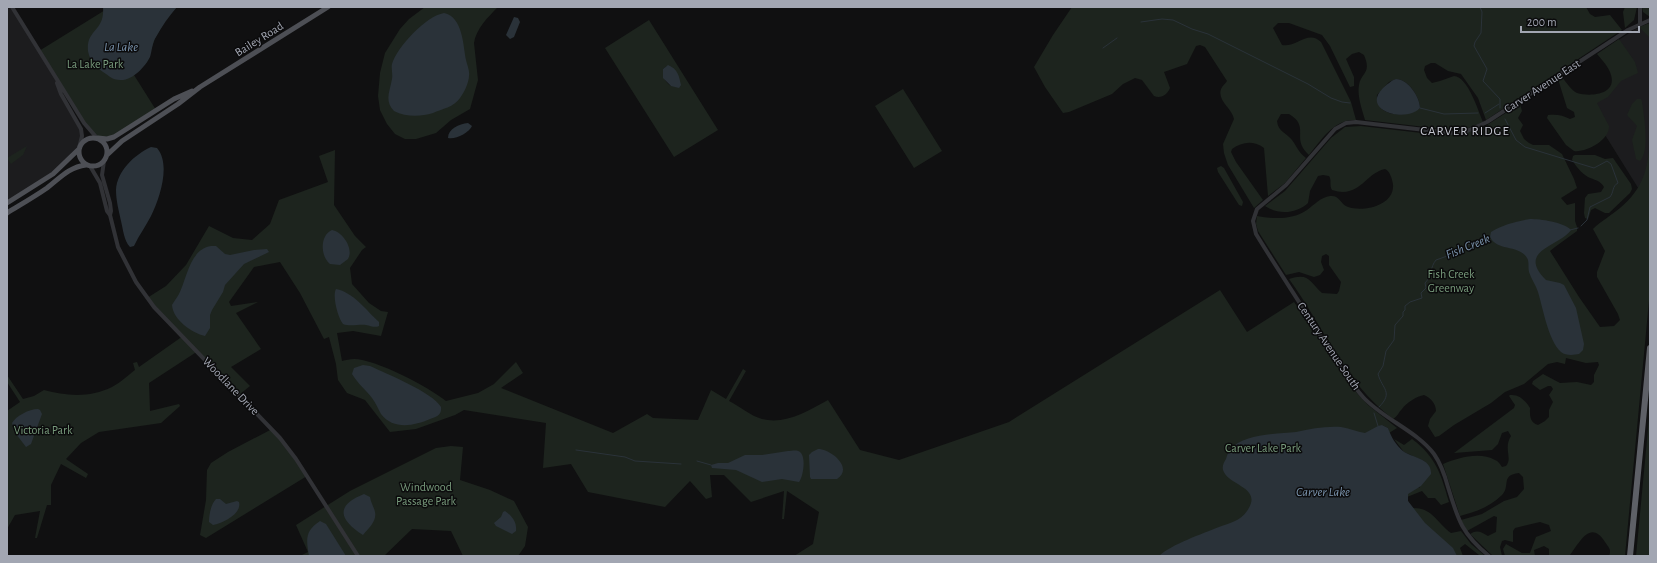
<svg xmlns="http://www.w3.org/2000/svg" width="1657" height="563" viewBox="0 0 1657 563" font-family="'Alegreya Sans',sans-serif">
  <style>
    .built { fill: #1c1c1e }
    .green { fill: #1d241e; fill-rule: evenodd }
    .water { fill: #2a3239 }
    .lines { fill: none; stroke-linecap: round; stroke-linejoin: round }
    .stream { stroke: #2a3239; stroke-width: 1 }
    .minor { stroke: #313236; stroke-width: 4 }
    .major { stroke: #4d4f55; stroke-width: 5 }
    .highway { stroke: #5e6067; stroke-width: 6 }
    .labels { text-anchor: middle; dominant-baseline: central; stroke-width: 3; stroke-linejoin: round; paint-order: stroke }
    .street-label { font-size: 12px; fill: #a2a6b2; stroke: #0b0b0c }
    .park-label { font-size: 12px; fill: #799c7d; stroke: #0b0b0c }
    .water-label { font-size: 13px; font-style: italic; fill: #7a93ac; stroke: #0b0b0c }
    .neighbourhood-label { font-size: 13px; letter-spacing: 1px; fill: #c3c5ce; stroke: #0b0b0c }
  </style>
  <rect width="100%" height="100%" fill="#101011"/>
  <!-- built -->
  <path class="built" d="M7 7H12L55 78 61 94 81 129 79 149 65 164 7 203Z
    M1650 23V207L1587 106 1607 94 1624 72 1608 47 1634 30Z"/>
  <!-- green -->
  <path class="green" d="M110 7H177L167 18 155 38 147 62 134 75 156 110 117 135 98 138 89 131 39 51Z
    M425 7H498C488 17 476 29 474 43L478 80 470 109 451 120 436 133 416 139H405L395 134 387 124 380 110 378 96 380 73 385 53 400 29 409 19Z
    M1072 7H1586L1590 14 1595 17 1610 15 1622 30 1486 120 1478 98 1461 74 1448 71 1435 63H1431L1425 66 1424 70 1427 78 1432 83 1440 81 1454 76C1468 77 1478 110 1483 122L1468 128 1451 130 1365 120C1362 109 1357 96 1359 85 1361 72 1372 74 1364 55L1359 52 1352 54 1346 59 1354 77V86L1350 87 1330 46 1322 35 1289 23H1278L1273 28 1282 45C1296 48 1308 29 1321 42L1351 102 1356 120C1334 119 1322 139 1309 155 1290 138 1311 127 1289 114H1281L1277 121C1278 132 1287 133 1292 140 1297 147 1299 153 1306 158L1285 183 1268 196 1264 148C1253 140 1242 142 1232 149L1231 152 1236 162 1263 200 1254 208 1228 165 1224 153 1223 144 1234 119C1232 108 1217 101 1221 89 1223 85 1226 83 1227 81L1205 47 1200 45 1196 46 1187 64 1164 72 1170 88C1167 95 1161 99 1154 96L1142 80 1135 78 1123 84 1112 94 1069 112 1063 113 1045 87 1034 67 1053 35ZM1396 79C1408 79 1420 97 1420 108 1407 118 1375 118 1377 95L1389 82Z
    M1625 7H1637L1634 20 1625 28 1623 12Z
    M1642 7H1650V17L1643 12Z
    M649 20 718 130 674 157 605 48ZM667 66 671 86C664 81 663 77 663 69Z
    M1650 23V38L1639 27Z
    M1619 39 1635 62 1638 73 1621 81 1608 97 1597 103 1609 126C1610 140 1586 153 1574 151L1566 145 1547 118 1548 115C1556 114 1563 115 1570 119L1575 117 1574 112 1567 108 1558 79 1562 77C1566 82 1571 90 1577 93 1590 97 1617 95 1611 75 1609 67 1602 60 1597 54Z
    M903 89 942 151 914 168 875 106Z
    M1637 99H1641L1642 102C1644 116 1650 151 1640 161L1636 159 1632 140 1637 126 1627 115 1632 104Z
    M1520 104 1522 111 1518 118 1523 125 1520 131 1524 139 1529 143 1533 145H1549L1562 154 1574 179 1577 188 1561 198 1567 205 1575 203V221L1577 227V231L1555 247 1550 251 1579 297 1600 327 1614 326 1620 320 1618 314 1597 277V272L1605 251 1593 229C1601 221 1612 215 1620 208 1644 188 1648 168 1650 139V290L1625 556H1609C1612 549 1608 547 1605 542 1590 518 1579 544 1569 556H1549V549L1544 546 1534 550 1535 556H1505L1503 549 1506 544 1522 553H1530L1536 537 1551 531 1549 525 1540 522 1515 528 1513 531V542L1505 540 1502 541 1500 547 1502 556H1493L1470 534C1477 529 1481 532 1488 536L1496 532 1497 517 1494 516 1467 531 1461 520 1482 514 1504 501 1517 497 1524 489 1523 477 1519 473C1500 475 1511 486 1502 495 1490 507 1475 512 1460 516L1443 464C1457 458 1480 451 1495 460 1498 461 1500 464 1502 467L1506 466C1513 458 1503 449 1511 436L1508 431 1502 433 1498 444 1492 450 1454 453 1514 408 1515 405 1509 396 1510 395C1519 394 1525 400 1530 408 1530 415 1529 422 1538 425L1545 421 1549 417V410L1553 402 1549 395 1553 389 1551 386H1548L1540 390 1532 384 1533 381 1543 374 1560 383 1577 382 1591 385 1594 382V375L1599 365 1598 362 1586 363 1566 358 1565 364 1557 362 1548 364 1524 384 1505 392 1491 403 1454 425 1439 436 1435 437 1428 426 1430 419 1436 411C1436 404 1431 398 1424 395 1417 396 1406 403 1402 409 1398 413 1398 416 1393 419 1344 382 1324 327 1289 279 1309 272 1310 282 1322 293L1337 294 1339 291 1341 282 1329 265V256L1326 254 1322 256 1321 262 1324 270 1320 275 1314 277 1299 272 1286 275 1258 231 1256 224 1257 216C1273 219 1293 220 1307 210 1314 205 1321 197 1330 196 1340 195 1340 204 1348 207 1363 212 1395 206 1393 184 1392 179 1390 171 1385 169 1365 173 1360 199 1332 190 1329 185 1332 180 1329 176L1323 175 1318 176 1310 191 1308 203C1296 214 1278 215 1265 206L1285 191 1331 138 1345 127 1361 126 1439 135H1459L1484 127Z
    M27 146 23 155 11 164 7 158Z
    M335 150 334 205 355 236 366 247 362 250 350 268 352 284 369 303 381 311 388 312 381 336 353 331 337 333 342 361C346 360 350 359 354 359 375 359 429 387 446 401L478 393 494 384 516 362 523 373 501 388 613 433 647 414 653 418 698 420 711 390 726 399 743 369 746 371 729 401C739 406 751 416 762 419 785 425 808 411 828 400L860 450 899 460 1009 422 1220 290 1247 332 1294 302 1355 391 1368 405 1397 428 1389 433 1388 428 1382 425 1419 488 1427 477V464L1424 461 1404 452 1394 439 1404 445 1412 439C1436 457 1441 474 1449 502L1441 505 1435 498H1428L1422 491 1407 497 1408 501 1412 508C1432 507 1437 523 1451 533L1461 531 1471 544 1484 555H1479L1465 544 1460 548 1463 556H794L813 544 819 512 787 491 784 519H782L784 491 751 502 724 475H710L712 497 706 499 690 481 665 507 588 492 571 464 543 468 546 423 464 410 455 415 416 429 390 432 365 400 347 393 338 380 336 364 329 337 324 339 300 293 280 262 254 267 229 302 231 306 258 302 236 313 261 349 231 367 250 386 239 395 198 351 149 383 150 411 179 404 180 406 161 423 99 432 81 443 66 459 88 474 86 478 61 464 51 485V505H47L37 538H35L40 511 15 515 7 529V411L20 402 7 382V375L23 399 34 396 44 390C66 396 90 398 112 387 120 383 127 376 135 370L133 363 137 362 139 367 183 336 147 298 166 286 186 265 209 226 233 238 252 240 270 224 279 200 328 182 319 156Z
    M1575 155H1595L1605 159 1613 158 1631 184 1632 189 1630 193 1609 213H1605L1595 208 1591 210 1588 219 1585 218 1584 213 1585 198 1588 194 1601 192 1604 187C1600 180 1594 180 1588 177 1581 173 1576 166 1572 160L1573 156Z
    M1221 166 1224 168 1243 202 1242 206 1239 205 1218 172 1217 168Z
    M1650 408V556H1636Z
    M272 429 307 476 206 538 200 535 206 500 207 470 211 463 228 452Z
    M451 446 463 447 460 480 490 490 514 501 528 527 525 546 518 556H463L451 531 412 529 384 556H300L308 552 296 525 350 491 436 448Z"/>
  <!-- water -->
  <path class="water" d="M103 7H177C169 16 162 26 156 37 152 43 152 51 150 57 145 67 132 81 120 80 114 80 110 77 106 74 97 68 90 62 88 51 86 29 105 32 103 7Z
    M444 13C463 17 463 45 466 60 467 65 470 71 469 76 469 82 464 93 460 98 454 107 442 109 433 113 420 117 406 117 394 111 384 101 390 91 392 79 393 74 391 69 392 64 397 47 426 16 444 13Z
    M514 17 518 18 520 22 514 37 510 39 506 35Z
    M668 65C678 69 679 76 681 85L679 88 671 86 663 78V69Z
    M1396 79C1408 79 1420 97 1420 108 1407 123 1360 111 1383 88 1387 85 1390 81 1396 79Z
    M468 123 472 126C469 133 455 140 448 138 448 129 459 124 468 123Z
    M151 147 157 148C171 164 160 198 151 216 146 226 139 235 134 246L130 247C124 241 123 229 121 221 119 211 116 201 116 190 117 171 134 155 151 147Z
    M1530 219C1540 219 1564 222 1571 230 1559 247 1516 250 1546 280L1560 283 1564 285 1576 308 1584 344 1583 350 1579 354C1574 355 1566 356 1561 352 1548 340 1543 308 1538 292 1536 285 1531 279 1529 272 1528 268 1529 264 1528 260 1522 244 1497 252 1490 237L1491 232C1502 225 1517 221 1530 219Z
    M332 230C343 232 354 249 348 259L340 265 330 264C320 256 320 235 332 230Z
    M211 246H216L225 254 230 255 254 250 267 249 269 252 244 264 225 285 223 292 212 310 210 315V328L205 336C192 333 173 320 172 305 174 301 177 298 179 294 187 278 190 249 211 246Z
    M336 289C353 292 367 311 379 322V326C375 328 371 326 366 325 359 324 350 327 343 324 338 318 332 296 336 289Z
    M363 365 370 366C387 374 432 392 441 407 442 415 436 417 430 419 414 426 393 430 381 414 378 409 376 403 372 398 366 390 358 384 352 374L354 368Z
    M38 409 40 410 42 414 31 444 26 447 16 434 12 423C16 416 29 409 38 409Z
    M1382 425 1388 428C1391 437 1396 445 1403 451 1412 458 1432 458 1431 474L1421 486 1408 494V501L1425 523 1453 548 1457 556H1159C1172 544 1202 534 1219 527 1230 523 1240 521 1247 511 1264 487 1228 486 1223 470 1222 466 1224 462 1226 459 1227 456 1228 452 1230 450 1242 434 1277 434 1296 432 1311 429 1325 426 1341 427 1349 428 1357 432 1365 433L1378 426Z
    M818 449C831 449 854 468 837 479H811L810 477 809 455 812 452Z
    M788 451C792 451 798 449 801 453 806 459 803 477 799 482L782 479 762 482 736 470 712 468 711 465 718 463H728L745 455H762Z
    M364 494 370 497C371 503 374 507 375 512 377 521 369 528 363 535 340 520 334 506 364 494Z
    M216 499H220L226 504 237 501 239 502C242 514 223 523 213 525L209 522C209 515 211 504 216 499Z
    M505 511C512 516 517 522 516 531L512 534 496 526 494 523 501 517 503 512Z
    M320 521 326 524 346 556H309C306 539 305 531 320 521Z"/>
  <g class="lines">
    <!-- stream -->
    <path class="stream" d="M1480 7 1482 12 1481 33 1475 42 1474 46 1487 69 1483 81 1500 99V108
      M1141 22 1162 19 1173 20 1192 29 1208 34 1308 84 1331 98 1342 102 1350 103
      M1103 48 1117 38
      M1420 108 1444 114 1478 113
      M1485 113 1499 104
      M1505 119 1516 140 1525 147 1594 168 1607 161 1611 164 1618 183C1612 186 1614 192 1610 197L1590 207 1587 220 1581 226
      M1570 230 1578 228
      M1379 407C1394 392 1382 389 1378 374L1383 366 1386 351 1394 340 1395 325 1403 316V312L1405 310V306L1410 302 1422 298 1421 293 1426 288 1425 283C1432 276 1430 267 1436 260L1450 255 1473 242 1489 237
      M1374 413 1378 426
      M576 450 625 457 635 461 681 464
      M697 461 711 465"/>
    <!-- minor -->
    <path class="minor" d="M12 7 84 123 97 138
      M1640 7V24
      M57 83 61 94 81 129 82 136 79 148
      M104 161 102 175 110 203 111 211 110 215 118 247 136 282 154 307 280 438 296 459 358 556
      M90 166 100 183 107 211 110 215
      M1489 556C1462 534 1458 520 1448 487 1445 476 1441 464 1434 454 1417 431 1383 419 1363 397 1342 373 1326 343 1308 316 1291 289 1273 262 1256 234L1253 221 1257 209 1286 185 1335 129 1346 123 1356 122 1451 133 1467 131 1487 122 1628 30 1650 20"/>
    <!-- major -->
    <path class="major" d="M79 152a14 14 0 1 1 28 0a14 14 0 1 1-28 0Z
      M98 138 107 139 114 137 174 99 192 91
      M107 155 122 141 178 104 200 87 328 7
      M7 203 53 174 79 149
      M7 213C20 205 34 197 47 188 60 178 69 167 86 165"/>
    <!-- highway -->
    <path class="highway" d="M1630 556 1650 348"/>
  </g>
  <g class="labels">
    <!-- street labels -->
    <g class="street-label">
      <text transform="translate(259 39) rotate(-32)">Bailey Road</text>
      <text transform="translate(1542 86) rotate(-33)">Carver Avenue East</text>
      <text transform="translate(1329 346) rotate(56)">Century Avenue South</text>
      <text transform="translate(231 386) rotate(46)">Woodlane Drive</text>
    </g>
    <!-- park labels -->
    <g class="park-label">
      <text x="95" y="64">La Lake Park</text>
      <text x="1451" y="274">Fish Creek<tspan x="1451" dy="14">Greenway</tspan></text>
      <text x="43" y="430">Victoria Park</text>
      <text x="1263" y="448">Carver Lake Park</text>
      <text x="426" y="487">Windwood<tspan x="426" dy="14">Passage Park</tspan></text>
    </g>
    <!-- water labels -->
    <g class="water-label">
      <text x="121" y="47">La Lake</text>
      <text transform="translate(1468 247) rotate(-22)">Fish Creek</text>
      <text x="1323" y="492">Carver Lake</text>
    </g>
    <!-- neighbourhood labels -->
    <g class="neighbourhood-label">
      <text x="1465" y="131">CARVER RIDGE</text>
    </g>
  </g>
  <!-- border -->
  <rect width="1657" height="563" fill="none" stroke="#a2a6b2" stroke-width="16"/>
  <!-- scale -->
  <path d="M1521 26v6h118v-6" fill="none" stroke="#a2a6b2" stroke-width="2"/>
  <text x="1527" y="26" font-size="12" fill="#a2a6b2" stroke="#0b0b0c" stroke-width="3" paint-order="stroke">200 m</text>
</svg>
